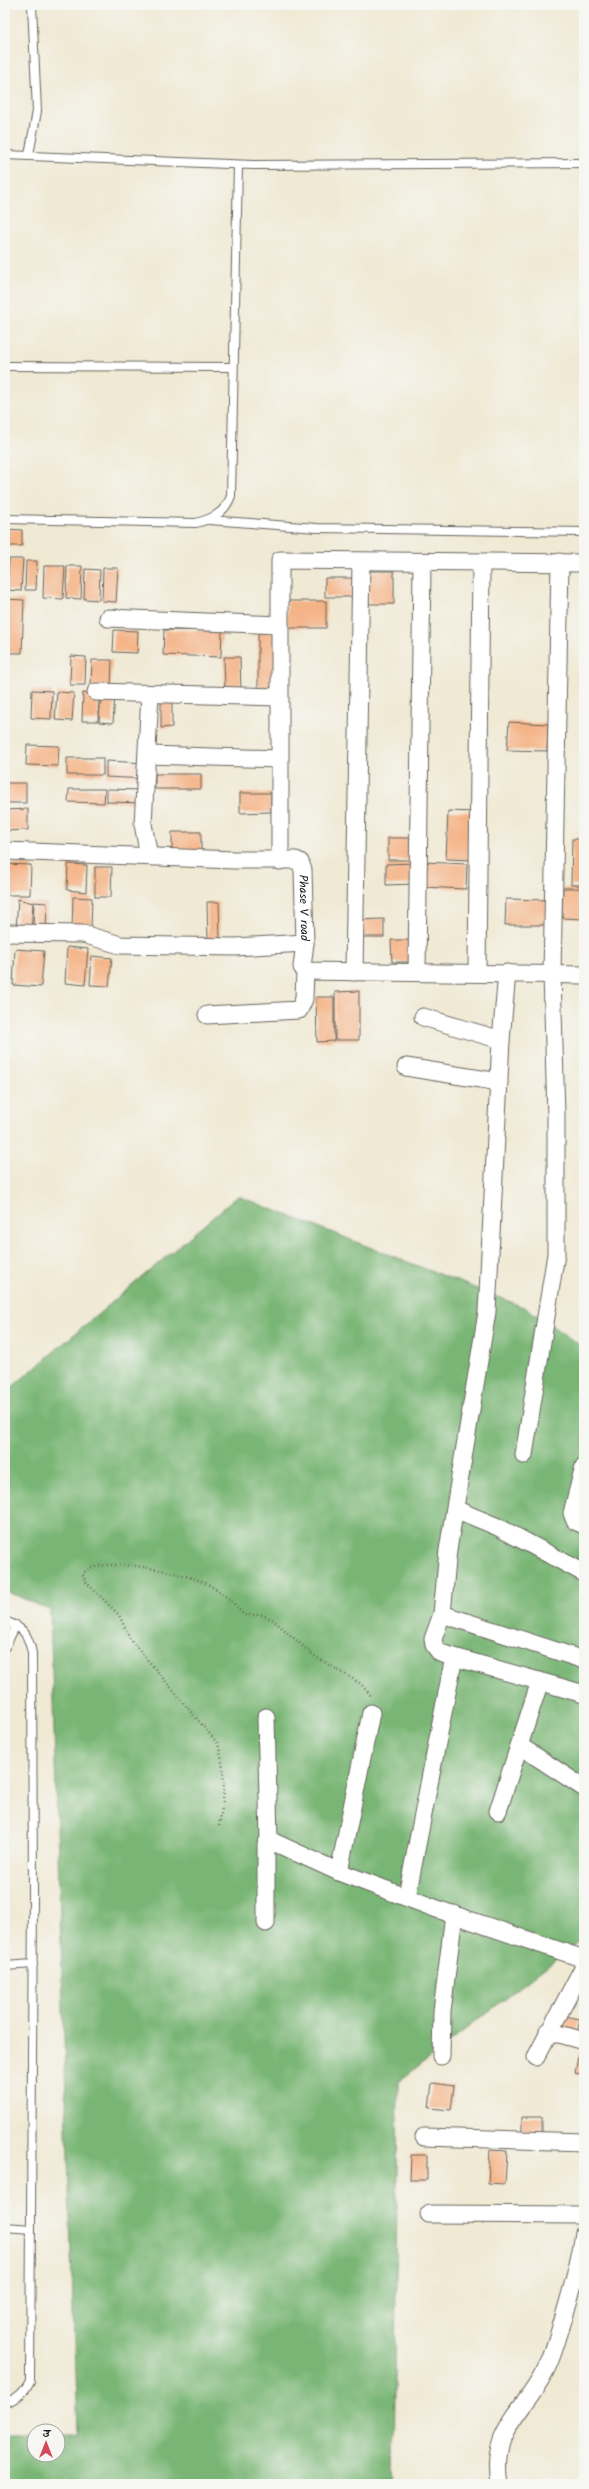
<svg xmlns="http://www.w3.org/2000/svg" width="589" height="2489" viewBox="0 0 589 2489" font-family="Kalam,'Playpen Sans Deva',sans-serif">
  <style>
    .forest { fill: #79b675; stroke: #4a6948 }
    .building { fill: #f5b487 }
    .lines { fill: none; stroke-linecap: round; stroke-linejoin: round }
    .lane-casing { stroke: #66645c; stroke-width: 10 }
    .street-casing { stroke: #66645c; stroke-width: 19 }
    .path { stroke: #66645c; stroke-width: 2.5; stroke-dasharray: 1 3; stroke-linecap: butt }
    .lane { stroke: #fff; stroke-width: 8 }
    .street { stroke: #fff; stroke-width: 17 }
    .labels { text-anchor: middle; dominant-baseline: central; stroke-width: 3.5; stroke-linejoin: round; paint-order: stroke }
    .street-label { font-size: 12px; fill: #1c1c1c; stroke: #f6f6f2 }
  </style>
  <rect width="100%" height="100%" fill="#f6f6f2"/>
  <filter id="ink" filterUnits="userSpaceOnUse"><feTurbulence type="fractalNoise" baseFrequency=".025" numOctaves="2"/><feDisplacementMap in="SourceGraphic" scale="8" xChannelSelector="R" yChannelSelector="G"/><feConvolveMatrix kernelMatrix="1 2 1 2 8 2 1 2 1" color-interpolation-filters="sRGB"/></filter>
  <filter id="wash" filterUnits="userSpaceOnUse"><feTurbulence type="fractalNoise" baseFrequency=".012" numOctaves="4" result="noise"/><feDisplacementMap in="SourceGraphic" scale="16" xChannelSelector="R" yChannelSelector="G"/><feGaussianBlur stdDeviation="0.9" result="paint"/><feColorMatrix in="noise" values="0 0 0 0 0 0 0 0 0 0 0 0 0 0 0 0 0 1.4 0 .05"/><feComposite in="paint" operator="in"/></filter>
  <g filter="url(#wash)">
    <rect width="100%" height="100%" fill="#f0e9d4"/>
    <!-- forest -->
    <path class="forest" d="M238 1196 526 1308 584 1348V1937L398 2082 394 2484H5V2435H34V2455H58V2434H77L50 1610 5 1591V1393Z"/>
    <g id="blocks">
      <!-- building -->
      <path class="building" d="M5 529 22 530V546H5Z
        M9 559H23L21 591 7 590Z
        M26 561H37L36 590H25Z
        M44 566H65L63 599 43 598Z
        M67 566H82L81 599 66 598Z
        M103 568H118L116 602 102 601Z
        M85 569 100 570 99 600 84 599Z
        M368 571H394V604H369Z
        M325 578H358V597H325Z
        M5 599 24 600 22 653H5Z
        M287 601H326V628H287Z
        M114 630 138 631 137 653 113 652Z
        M164 630 222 631 221 657 163 655Z
        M258 633H279L278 692H258Z
        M71 656 86 657 85 685H70Z
        M224 657H240L241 692H225Z
        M92 660H112L111 687 91 686Z
        M32 690 52 691 51 719 31 718Z
        M57 692 74 693 72 721 55 720Z
        M83 693 99 694 98 721H82Z
        M101 695H115L113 723 99 722Z
        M161 698H172V727L161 728Z
        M509 722 548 724 547 751 507 750Z
        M27 745 59 746 58 766 26 765Z
        M67 758H103V775H67Z
        M106 761 146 763V779L106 777Z
        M155 774H201V789H155Z
        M5 783H26V803H5Z
        M69 789H105L104 803 68 802Z
        M107 789 143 790V803L107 802Z
        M240 793H271V812L240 813Z
        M28 809V830L5 831V810Z
        M448 811 475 812 473 860 446 859Z
        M172 832H201V853H172Z
        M388 838H410V860H388Z
        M572 839H584V885H571Z
        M423 862 467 864 466 889 422 887Z
        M414 863V884L386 885V864Z
        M5 864 31 865 30 895H5Z
        M68 864 87 865 86 892 67 890Z
        M95 867H112L111 897H95Z
        M563 888H584V919L562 918Z
        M73 897 92 898 91 930H72Z
        M18 899 33 903 31 931 16 930Z
        M506 899 548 900 547 925H505Z
        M34 902 47 903 46 930H33Z
        M207 902H219L220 939 208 940Z
        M384 919V937H357V920Z
        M391 940H411V962H392Z
        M67 947 88 949 85 985 65 983Z
        M15 949 44 951 41 987 13 985Z
        M92 956 112 958 109 986 90 985Z
        M359 991V1040H335V992Z
        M316 997H334V1041L317 1042Z
        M561 2015 580 2019 577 2034 557 2029Z
        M579 2052 584 2053V2075L575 2073Z
        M432 2083 454 2086 451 2110 429 2108Z
        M522 2117H542V2138L522 2137Z
        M490 2150 507 2151 505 2184 488 2183Z
        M411 2155H427V2180H410Z"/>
    </g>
  </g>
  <g filter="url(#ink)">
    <use href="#blocks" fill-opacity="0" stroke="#66645c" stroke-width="1"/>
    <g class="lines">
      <!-- lane casing -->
      <g class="lane-casing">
        <path id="lane" d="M5 155 253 165 584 163
          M29 155 37 111 32 5
          M5 366 233 367
          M5 519 196 523C212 519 225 513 231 496L238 165
          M209 520 317 528 584 532
          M5 1621C24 1628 28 1634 32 1653L33 1896 30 2381C24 2392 18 2399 5 2402
          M5 1647 16 1625
          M5 1966 33 1964
          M5 2227 31 2229"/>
      </g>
      <!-- street casing -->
      <g class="street-casing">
        <g id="street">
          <path d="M108 618 280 625"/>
          <path d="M96 692 279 697"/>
          <path d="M148 755 279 759"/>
          <path id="s1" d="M5 851 234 860H296L300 862 303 870 305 943 302 967 305 971 584 975"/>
          <path d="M149 856 143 824 150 694"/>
          <path d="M280 861V560L584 563"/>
          <path d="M5 933 83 934 120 945 235 947 305 943"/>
          <path d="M417 971 422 563"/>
          <path d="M354 972 361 562"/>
          <path d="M477 973 481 563"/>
          <path d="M507 973 501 1040 487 1312 448 1550 442 1614 433 1639 434 1645 440 1653 584 1694"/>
          <path d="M207 1015 299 1010 304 999 305 971"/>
          <path d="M423 1017 501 1040"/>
          <path d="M406 1067 499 1082"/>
          <path d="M524 1455 556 1254V1116L552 974 560 562"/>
          <path d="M584 1466 572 1513 575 1521 584 1525"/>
          <path d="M455 1509 498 1527 584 1573"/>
          <path d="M442 1614 584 1660"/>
          <path d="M266 1717 269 1840"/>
          <path d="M520 1746 584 1788"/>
          <path d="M498 1811 540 1681"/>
          <path d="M339 1872 371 1713"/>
          <path d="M407 1896 454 1657"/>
          <path d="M266 1923V1844L269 1840 339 1872 437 1909 584 1959"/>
          <path d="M548 2031 584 2041"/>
          <path d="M441 2056 442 2011 454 1914"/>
          <path d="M536 2057 584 1966"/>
          <path d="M424 2137 584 2142"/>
          <path d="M429 2214 584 2215"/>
          <path d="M499 2484C490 2429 522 2415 544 2373 552 2359 556 2342 561 2327 570 2296 579 2266 584 2233"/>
        </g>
      </g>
      <!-- path -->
      <path class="path" d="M219 1826C225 1794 226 1775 218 1744L130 1639 119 1615 85 1581 83 1574C98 1553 186 1573 207 1584 222 1592 233 1602 244 1615H262L272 1619 313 1655 361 1684 372 1697"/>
      <!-- lane -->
      <use href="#lane" class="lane"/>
      <!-- street -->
      <use href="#street" class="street"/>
    </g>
  </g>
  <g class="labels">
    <!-- street labels -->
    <g class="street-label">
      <text stroke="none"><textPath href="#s1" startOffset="342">Phase V road</textPath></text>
    </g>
  </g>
  <!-- margin -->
  <rect width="589" height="2489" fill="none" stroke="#f6f6f2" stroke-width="20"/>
  <!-- north arrow -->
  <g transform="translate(46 2443)"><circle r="19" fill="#f6f6f2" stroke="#9f9f9c"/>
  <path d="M0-3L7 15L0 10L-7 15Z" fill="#d1495b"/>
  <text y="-6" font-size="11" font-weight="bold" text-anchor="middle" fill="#1c1c1c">उ</text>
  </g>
</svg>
